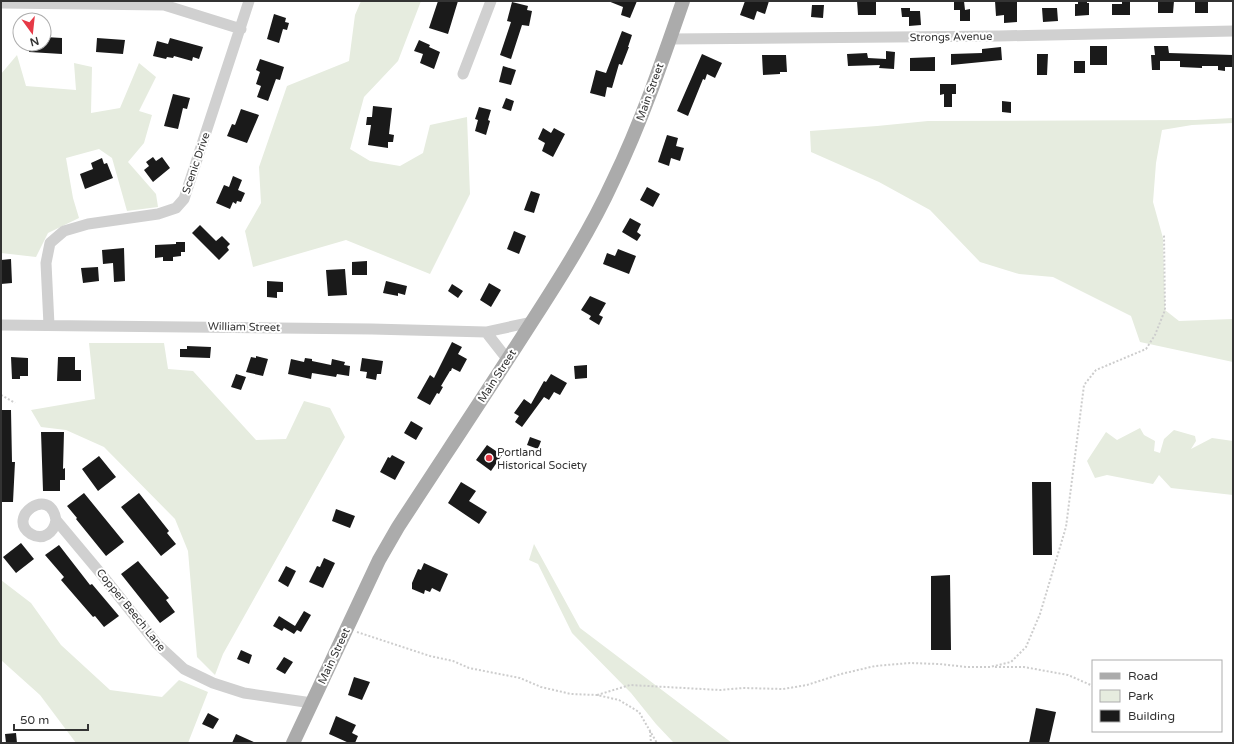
<svg xmlns="http://www.w3.org/2000/svg" width="1234" height="744" viewBox="0 0 1234 744" font-family="'Varela Round',sans-serif">
  <style>
    .green { fill: #e6ecdf }
    .building { fill: #1a1a1a }
    .lines { fill: none; stroke-linecap: round; stroke-linejoin: round }
    .path { stroke: #cdcdcd; stroke-width: 2; stroke-dasharray: 2 2; stroke-linecap: butt }
    .minor { stroke: #d0d0d0; stroke-width: 11 }
    .major { stroke: #ababab; stroke-width: 14 }
    .poi-dot { fill: #e63946; stroke: #fff; stroke-width: 1.5 }
    .labels { text-anchor: middle; dominant-baseline: central; stroke-width: 4; stroke-linejoin: round; paint-order: stroke }
    .street-label { font-size: 11px; fill: #333; stroke: #fff }
    .poi-label { font-size: 11px; fill: #333; stroke: #fff; text-anchor: start }
  </style>
  <rect width="100%" height="100%" fill="#fff"/>
  <!-- green -->
  <path class="green" d="M361 1H421L398 61 364 97 350 149 370 161 400 166 423 153 430 125 467 117 470 194 430 274 346 240 253 267 245 231 261 203 259 167 287 86 349 61 355 15Z
    M17 55 26 86 76 90 74 63 92 67 91 113 120 108 139 63 156 77 139 111 152 115 144 143 128 162 156 194 158 207 127 211 112 158 99 149 66 158 73 198 79 218 48 233 36 257 1 253V74Z
    M1233 118V123L1192 125 1162 130 1156 163 1153 202 1163 238 1165 310 1179 321 1233 319V362L1140 342 1131 316 1053 277 1019 274 980 262 930 210 879 182 811 152 810 131 877 126 928 121 1195 120Z
    M89 343H164L168 369 193 371 256 440 286 439 304 401 330 408 345 437 223 654 215 675 197 657 188 551 175 519 104 447 66 430 41 427 31 410 95 399Z
    M1140 428 1144 435 1155 441 1154 451 1160 453 1164 439 1174 430 1195 436 1196 441 1191 449 1212 438 1233 441V495L1171 488 1159 475 1153 484 1107 475 1095 478 1087 461 1106 432 1117 440Z
    M534 544 580 628 732 743 673 742 656 724 631 693 572 633 538 564 529 560Z
    M1 580 31 603 61 645 110 690 162 697 179 680 208 692 188 743H76L40 695 1 660Z"/>
  <!-- building -->
  <path class="building" d="M438 1H458L448 34 429 28Z
    M608 1H637L630 18 621 15 623 7Z
    M745 1H769L765 14 757 11 754 20 740 15Z
    M857 1H876V15H858Z
    M954 1H964L965 10 970 9V21H960V10H954Z
    M995 1H1017V22L1004 23V15L996 16Z
    M1078 1H1087V3H1089V15L1075 16V4H1078Z
    M1122 1H1130V15H1112V4H1122Z
    M1158 1H1174L1173 13H1158Z
    M1195 1H1208V13H1195Z
    M512 2 528 6 527 10 532 11 529 26 522 25 511 59 500 55 511 22 507 21Z
    M812 5H824L823 18 811 17Z
    M901 8H910V11H920L921 25 909 26V17H902Z
    M1042 8H1057L1058 21 1043 22Z
    M274 14 286 18 285 22 289 23 287 30 283 29 279 43 267 39Z
    M622 31 632 35 628 47H629L622 65 619 64 612 88 607 87 605 97 590 93 596 70 606 73Z
    M45 37 62 38V54L29 52 30 44H44Z
    M97 38 125 40 123 54 96 52Z
    M170 38 203 47 199 59 193 57 192 61 174 56 173 58 167 57 166 59 153 56 157 41 168 44Z
    M419 40 430 45 429 47 440 52 434 69 420 63 423 54 414 51Z
    M1090 46H1107V65H1090Z
    M1154 46H1168L1169 53 1233 55V67H1225V71L1218 70V66H1202V68L1180 67V61H1160V70H1152L1151 55H1155Z
    M1001 47 1002 60 951 65V54L982 53V49Z
    M886 51 895 52 894 69 879 68 880 65 848 66 847 54 867 53 868 58 886 59Z
    M702 54 722 63 715 78 707 74 705 80 703 79 688 116 677 111Z
    M1037 54H1048L1047 75H1037Z
    M762 55H786L787 72H780V74L763 75Z
    M935 57V71H910V58Z
    M260 59 284 67 280 80 276 79 268 101 257 97 261 86 256 84 260 72 256 70Z
    M1074 61H1085V73H1074Z
    M503 66 516 70 511 85 499 82Z
    M940 84H956V94H952V107H944V94L940 95Z
    M173 94 190 98 187 109 183 108 178 129 164 126Z
    M506 98 514 101 511 111 502 108Z
    M1002 101 1011 102V113L1002 112Z
    M373 106 392 108 389 134 394 135 393 142H388V148L368 145 371 125H366L367 117H372Z
    M479 107 491 110 488 120 490 121 486 135 475 131 478 120 475 119Z
    M241 109 259 115 247 143 227 136 232 124 235 125Z
    M543 128 551 133 554 128 565 134 553 157 542 151 545 143 538 139Z
    M667 135 678 138 676 146 684 148 680 161 671 158 669 166 658 162Z
    M153 157 156 161 162 157 170 168 153 182 144 170 149 166 146 162Z
    M102 158 104 164 107 163 113 178 85 189 80 174 93 169 91 163Z
    M233 176 242 180 238 190 245 193 241 202 237 201 236 204 233 202 230 209 216 203 224 185 229 187Z
    M647 187 660 194 653 207 640 200Z
    M531 191 540 194 534 213 524 210Z
    M630 218 641 224 637 232 641 235 637 241 622 232Z
    M200 225 216 241 222 236 230 244 227 247 229 250 219 260 192 233Z
    M514 231 526 236 519 254 507 249Z
    M176 242H185V252H181V256L173 257V261H163V257L155 258V245L176 244Z
    M124 248 125 281 114 282 113 263 103 264 102 250Z
    M618 249 636 256 629 274 603 264 607 253 615 256Z
    M11 259 12 283 1 284V260Z
    M367 261V275H352V262Z
    M98 267 99 281 83 283 81 268Z
    M345 269 347 295 328 296 326 270Z
    M267 281 283 282V292H277V298L267 297Z
    M386 281 407 286 405 295 398 293V296L383 293Z
    M489 283 501 290 491 307 480 300Z
    M452 284 463 291 458 298 448 291Z
    M590 296 606 303 599 315 603 317 599 325 589 319 591 316 581 310Z
    M452 342 462 347 458 354 467 359 460 372 452 368 451 371H450L441 386 443 387 439 394 437 393 430 405 417 398 430 375 434 378Z
    M187 346 211 347 210 358 180 357V349H187Z
    M256 356 268 359 263 376 246 372 251 357 256 358Z
    M11 357 28 358V376H20V379H12Z
    M58 357H75V370H81V381H57Z
    M305 358 312 359V361L331 365 332 359 345 362 344 365 350 366 349 376 337 374 336 377 312 373 311 379 288 374 291 359 304 362Z
    M362 358 383 361 381 374H377L376 380 366 378 367 372 360 371Z
    M587 365V378L575 379 574 366Z
    M236 374 246 377 241 390 231 387Z
    M551 374 567 383 560 395 554 392 549 400 544 397 522 427 515 422 519 416 514 413 524 399 531 404 544 381 546 382Z
    M1 410H11L12 462H15L13 502H1Z
    M411 421 423 428 416 440 404 433Z
    M41 432H64L63 469 65 468V480H60V491H43Z
    M530 437 541 441 538 449 527 445Z
    M487 445 502 455 491 471 476 460Z
    M392 455 405 462 395 480 380 472 388 457 390 458Z
    M99 456 116 477 98 491 82 469Z
    M461 482 476 491 469 501 487 512 479 524 448 503Z
    M1032 482H1051L1052 555H1033Z
    M84 493 124 542 106 556 76 519 77 518 67 506Z
    M139 493 169 531 167 533 176 544 161 556 121 507Z
    M336 509 355 516 350 528 332 521Z
    M21 543 34 559 16 573 3 557Z
    M59 545 90 585 92 584 119 616 104 627 95 616 93 617 61 580 64 577 45 555Z
    M324 558 335 563 323 588 309 582 317 566 320 567Z
    M138 561 169 598 166 600 175 612 160 623 121 574Z
    M424 563 448 574 440 592 432 588 430 592 425 590 424 594 412 589V583L418 569 421 570Z
    M286 566 296 571 288 587 278 581Z
    M950 575 951 650H931V576Z
    M304 611 311 615 301 632 297 630 294 634 284 628 282 631 273 626 279 616 295 626Z
    M241 650 252 655 249 664 237 659Z
    M284 657 293 662 285 674 276 669Z
    M354 677 370 682 362 700 348 695Z
    M1036 708 1056 712 1049 743H1029Z
    M208 713 219 719 213 729 202 724Z
    M336 716 356 725 352 733 358 736 355 743H349L329 734Z
    M16 733 17 743H6L5 734Z
    M236 734 256 743H232Z"/>
  <g class="lines">
    <!-- path -->
    <path class="path" d="M1 395 15 403
      M357 632 430 656 453 661 469 668 520 678 541 687 571 694 597 695 619 700 639 712 657 743
      M995 667H1024L1068 675 1093 686
      M597 695 630 685 720 690 743 688 783 689 807 685 841 674 875 666 910 663 939 664 967 667H990L1011 662 1026 647 1040 614 1066 527 1084 385 1096 370 1146 349 1155 335 1165 310 1164 234
      M650 731 651 743"/>
    <!-- minor -->
    <path class="minor" d="M1 3 164 5 241 29
      M670 39 999 36 1233 31
      M463 74 491 1
      M1 325 372 329 486 332 532 322
      M49 325 46 263 50 243 64 231 88 224 158 214 176 208 184 199 249 1
      M486 332 508 360
      M56 520C54 533 43 541 31 534 5 518 50 484 56 520L102 575 157 644 184 669 213 683 244 693 312 703"/>
    <!-- major -->
    <path class="major" d="M293 743 379 560 398 527C443 458 489 389 533 320 562 275 591 229 613 181 641 123 662 62 683 1"/>
  </g>
  <!-- markers -->
  <circle class="poi-dot" cx="489" cy="458" r="4"/>
  <g class="labels">
    <!-- street labels -->
    <g class="street-label">
      <text transform="translate(951 37) rotate(-1)">Strongs Avenue</text>
      <text transform="translate(650 92) rotate(-70)">Main Street</text>
      <text transform="translate(196 163) rotate(-71)">Scenic Drive</text>
      <text transform="translate(244 327) rotate(1)">William Street</text>
      <text transform="translate(497 376) rotate(-57)">Main Street</text>
      <text transform="translate(131 610) rotate(51)">Copper Beech Lane</text>
      <text transform="translate(334 656) rotate(-65)">Main Street</text>
    </g>
    <!-- poi labels -->
    <g class="poi-label">
      <text x="497" y="452">Portland<tspan x="497" dy="13">Historical Society</tspan></text>
    </g>
  </g>
  <!-- border -->
  <rect width="1234" height="744" fill="none" stroke="#333333" stroke-width="4"/>
  <!-- legend -->
  <rect x="1092" y="660" width="130" height="72" fill="#ffffff" stroke="#adadad"/>
  <rect x="1100" y="673" width="20" height="6" fill="#ababab" stroke="#adadad"/>
  <text x="1128" y="680" font-size="12" fill="#333333">Road</text>
  <rect x="1100" y="690" width="20" height="12" fill="#e6ecdf" stroke="#adadad"/>
  <text x="1128" y="700" font-size="12" fill="#333333">Park</text>
  <rect x="1100" y="710" width="20" height="12" fill="#1a1a1a" stroke="#adadad"/>
  <text x="1128" y="720" font-size="12" fill="#333333">Building</text>
  <!-- north arrow -->
  <g transform="translate(32 32) rotate(165)"><circle r="19" fill="#ffffff" stroke="#adadad"/>
  <path d="M0-3L7 15L0 10L-7 15Z" fill="#e63946"/>
  <text y="-6" font-size="11" font-weight="bold" text-anchor="middle" fill="#333333">N</text>
  </g>
  <!-- scale -->
  <path d="M14 724v6h74v-6" fill="none" stroke="#333333" stroke-width="2"/>
  <text x="20" y="724" font-size="12" fill="#333333" stroke="#ffffff" stroke-width="3" paint-order="stroke">50 m</text>
</svg>
